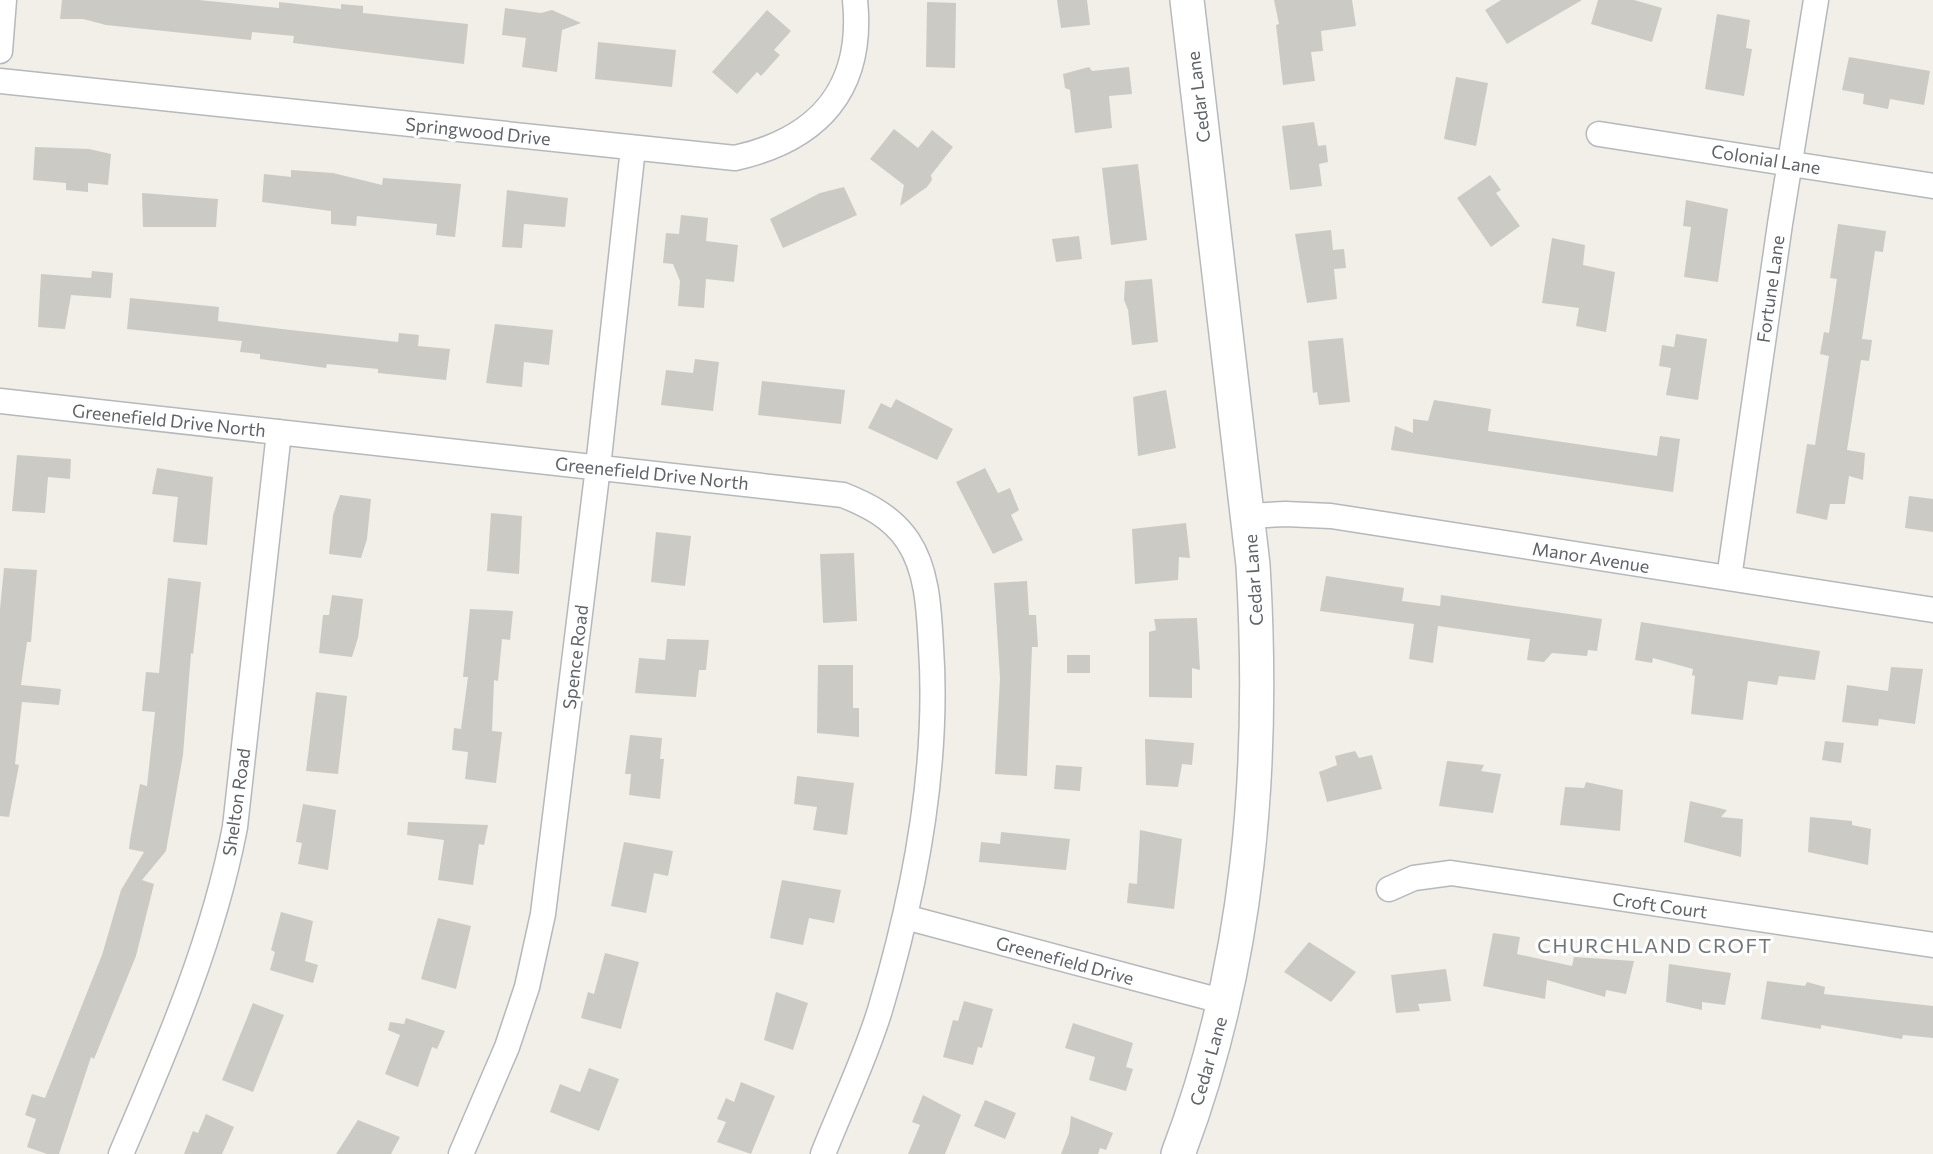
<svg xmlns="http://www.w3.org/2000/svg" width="1933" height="1154" viewBox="0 0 1933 1154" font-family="Commissioner,sans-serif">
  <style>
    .building { fill: #cccac5 }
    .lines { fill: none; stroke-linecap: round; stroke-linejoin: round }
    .minor-casing { stroke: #b5b8bc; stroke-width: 27 }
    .secondary-casing { stroke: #b6babf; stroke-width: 36 }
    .minor { stroke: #fff; stroke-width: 24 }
    .secondary { stroke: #fff; stroke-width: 33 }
    .labels { text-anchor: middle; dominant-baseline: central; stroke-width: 6; stroke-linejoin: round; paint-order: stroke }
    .street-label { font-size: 18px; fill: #5f6368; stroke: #fff }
    .neighbourhood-label { font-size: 20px; letter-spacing: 1.5px; fill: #70757a; stroke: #fff }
  </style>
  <rect width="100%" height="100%" fill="#f1efe8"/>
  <!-- building -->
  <path class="building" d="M62 0H199L279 8V2L341 9V4L363 6V13L468 24 464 64 293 43 294 36 252 32 251 40 106 25 83 19H60Z
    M1057 0H1087L1090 25 1061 28Z
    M1274 0H1352L1356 26 1321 31 1323 51 1311 52 1315 81 1283 85 1276 25 1279 24Z
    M1501 0H1582L1507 44 1485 10Z
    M1598 0H1634L1662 8 1652 42 1591 24Z
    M927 2 956 3 955 68 926 67Z
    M505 8 541 13 552 10 581 23 562 30 557 72 522 67 526 38 502 35Z
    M767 10 791 31 774 50 780 55 761 76 757 72 737 94 712 72Z
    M1717 14 1750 20 1746 48 1752 49 1744 96 1705 89Z
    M598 42 676 50 672 87 595 79Z
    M1849 57 1930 71 1924 105 1890 99 1888 109 1863 104 1864 94 1842 90Z
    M1089 67 1092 71 1129 67 1132 94 1109 96 1112 128 1075 133 1070 90 1065 88 1063 74Z
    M1456 77 1488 83 1476 146 1444 139Z
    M1314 122 1318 146 1326 145 1328 162 1319 164 1322 186 1290 190 1282 126Z
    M894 129 918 148 932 130 953 147 931 175 932 180 927 187 900 206 904 185 870 159Z
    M35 147 89 149 111 154 108 185 88 183V192L66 190V183L33 180Z
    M1138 164 1147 240 1111 245 1102 168Z
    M291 170 333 173 382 185 383 178 461 184 455 237 436 235 437 224 357 216 356 226 331 224V211L262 202 264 174 291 177Z
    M1490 175 1501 190 1496 193 1520 226 1491 247 1457 198Z
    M844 187 857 215 783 248 770 219 820 193Z
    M507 190 568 198 565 227 524 224 522 248 502 247Z
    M142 193 218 199 216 227H143Z
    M1686 200 1728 209 1718 282 1684 277 1691 227 1683 226Z
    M681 215 708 218 706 241 738 245 734 282 706 279 704 308 678 306 680 281 673 264 663 263 666 233 679 234Z
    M1838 224 1886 231 1883 252 1875 251 1862 339 1872 340 1869 361 1861 360 1847 450 1865 453 1863 480 1849 476 1845 504H1830L1827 520 1796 513 1807 444 1815 445 1829 356 1820 354 1824 332 1829 333 1837 279 1830 278Z
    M1331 230 1333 250 1344 249 1346 268 1334 269 1337 299 1307 303 1295 234Z
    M1079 236 1082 259 1056 262 1052 239Z
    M1552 238 1585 245 1583 265 1615 272 1606 332 1576 326 1579 308 1542 303Z
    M92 271 113 273 111 298 71 295 65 329 38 327 41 274 91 278Z
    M1152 279 1158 342 1132 345 1128 310 1124 300 1125 281Z
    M130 298 219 307 218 321 282 329 398 342 399 333 419 335 418 346 450 349 446 380 378 373V369L327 364 326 368 260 359V354L240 352 242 341 127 329Z
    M495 324 553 330 549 365 524 362 522 387 486 383Z
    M1676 334 1707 339 1698 400 1666 395 1671 368 1659 366 1662 345 1674 347Z
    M1343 338 1350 402 1319 405 1317 392 1313 393 1308 341Z
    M695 359 719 362 713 411 661 405 666 370 693 373Z
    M762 381 845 390 841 424 758 415Z
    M1166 390 1176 448 1138 456 1133 397Z
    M896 399 953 429 937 460 868 428 881 403 891 408Z
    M1434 400 1491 409 1488 431 1657 456 1660 436 1680 439 1673 492 1391 450 1395 426 1413 433V419L1428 421Z
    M17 455 71 459 70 479 48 477 45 513 12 511Z
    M157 468 213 477 207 545 173 542 178 497 152 494Z
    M985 468 998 493 1010 488 1019 510 1011 515 1023 540 993 554 956 482Z
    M340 495 371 499 367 539 361 558 329 554 333 515Z
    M1909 496 1933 499V532L1905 528Z
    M491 513 522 516 519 574 487 571Z
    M1186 523 1190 558 1179 557 1178 580 1135 584 1132 529Z
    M656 532 691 536 685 586 651 582Z
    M854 553 857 621 823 623 820 554Z
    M4 568 37 570 31 642H27L21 685 61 689 59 705 22 702 15 764 19 765 9 817 0 816V609Z
    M1326 576 1404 588 1402 601 1440 606 1441 595 1602 619 1597 651 1588 650 1587 656 1552 653 1544 662 1527 660 1530 639 1438 626 1433 663 1409 659 1414 624 1320 611Z
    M168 578 201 582 193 654 191 653 183 755 166 851 142 880 154 884 136 956 94 1059 91 1057 59 1154H47L27 1147 36 1119 25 1115 32 1094 45 1098 102 955 121 890 144 852 129 849 130 840 140 784 147 786 155 712 142 711 146 672 159 673Z
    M1027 581 1029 615H1036L1038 647H1032L1027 776 995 774 1000 678 994 583Z
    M332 595 363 599 358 638 352 657 319 653 323 615H329Z
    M470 609 513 611 510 640 502 639 498 681 494 680 492 731 502 732 496 783 465 779 468 752 452 750 454 728 461 729 468 677H463Z
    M1197 618 1200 670 1192 668V698L1149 697V632L1156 630 1154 619Z
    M1641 622 1820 651 1815 680 1779 676 1777 685 1748 681 1743 720 1691 714 1695 676 1692 675 1693 669 1653 658 1652 663 1635 660Z
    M667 639 709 640 706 670H699L696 697 635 693 639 658 665 660Z
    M1067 655H1090V673H1067Z
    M818 665H853V708H859V737L817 733Z
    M1891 667 1923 669 1915 724 1879 719 1878 726 1842 722 1847 685 1888 691Z
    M316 692 347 696 338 774 306 771Z
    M630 735 662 738 660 759H664L660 799 629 795 631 774H625Z
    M1145 739 1194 743 1192 765 1182 764 1178 787 1146 785Z
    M1825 741 1844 743 1841 763 1822 760Z
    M1355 751 1359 758 1372 755 1382 789 1327 802 1319 772 1337 765 1335 756Z
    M1447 761 1484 765 1481 771 1501 774 1493 813 1439 806Z
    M1056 765 1082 767 1080 791 1054 789Z
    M797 776 854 783 847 835 813 830 817 807 794 804Z
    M1586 782 1623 790 1620 831 1560 825 1565 787 1584 788Z
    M1690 801 1727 810 1721 817 1743 819 1741 857 1684 842Z
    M303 804 336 810 328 870 298 864 302 843 296 842Z
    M1810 817 1852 821V825L1871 829 1868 865 1808 852Z
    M408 822 488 825 484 845 479 844 473 885 438 880 444 840 407 835Z
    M1140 830 1182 839 1174 909 1127 903 1129 883 1137 884Z
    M1001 832 1070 839 1066 870 979 862 981 842 1000 844Z
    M624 842 673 851 668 876 654 873 646 913 611 906Z
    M782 880 841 890 834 923 809 918 803 945 770 938Z
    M281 912 313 921 305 961 318 965 313 983 270 970 275 952 271 950Z
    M438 918 471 926 456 989 421 979Z
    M1493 933 1520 937 1517 954 1572 966 1574 957 1634 961 1626 994 1606 990 1605 997 1547 980 1545 999 1483 986Z
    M1309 942 1356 972 1331 1002 1284 972Z
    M605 953 639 962 621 1029 581 1018 588 992 594 994Z
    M1669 964 1731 973 1725 1005 1702 1002V1010L1666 1002Z
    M1446 969 1451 1001 1418 1004 1420 1011 1396 1013 1391 975Z
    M1767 981 1805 986 1807 982 1825 987 1824 994 1933 1006V1038L1903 1035 1902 1039 1821 1025V1029L1761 1019Z
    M776 992 808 1003 793 1050 764 1040Z
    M964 1001 993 1009 982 1048 978 1047 973 1065 943 1057 953 1020 958 1021Z
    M253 1003 284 1015 253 1092 222 1080Z
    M406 1018 445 1031 437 1049 432 1047 418 1087 385 1074 400 1035 388 1030 390 1022 404 1024Z
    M1073 1023 1133 1043 1126 1067 1133 1069 1126 1091 1089 1080 1095 1057 1065 1048Z
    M589 1068 619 1079 599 1131 550 1112 560 1084 580 1092Z
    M741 1082 775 1096 751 1154 717 1142 726 1122 717 1119 726 1098 734 1102Z
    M923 1095 961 1115 945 1154H908L920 1125 912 1122Z
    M985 1100 1016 1113 1005 1139 974 1126Z
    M206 1114 234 1127 222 1154H184L193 1131 198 1133Z
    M1071 1116 1113 1133 1106 1150 1100 1148 1098 1154H1061L1069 1133Z
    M358 1120 400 1137 391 1154H336Z"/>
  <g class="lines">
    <!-- minor casing -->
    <g class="minor-casing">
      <path id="minor" d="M0 51 4 0
        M0 81 735 158C820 139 864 88 855 0
        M1599 134 1933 186
        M0 401 843 495C868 505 892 517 908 541 928 571 929 612 931 647 939 766 914 896 880 1010 865 1059 842 1106 823 1154
        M1248 516 1285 514 1331 516 1933 610
        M1729 578 1780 224 1816 0
        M1389 889 1414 878 1451 873 1933 945
        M905 917 1225 1002
        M121 1154C167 1047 213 942 235 827L279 432
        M461 1154 507 1047 527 987 543 914 598 467 633 148"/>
    </g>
    <!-- secondary casing -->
    <g class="secondary-casing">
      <path id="secondary" d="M1178 1154C1250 965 1265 765 1253 565L1187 0"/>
    </g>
    <!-- minor -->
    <use href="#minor" class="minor"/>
    <!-- secondary -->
    <use href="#secondary" class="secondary"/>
  </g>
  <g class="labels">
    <!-- street labels -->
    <g class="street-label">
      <text transform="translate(1198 97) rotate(-97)">Cedar Lane</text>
      <text transform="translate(478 131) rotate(6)">Springwood Drive</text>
      <text transform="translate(1766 159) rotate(9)">Colonial Lane</text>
      <text transform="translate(1770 289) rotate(-82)">Fortune Lane</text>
      <text transform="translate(169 420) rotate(6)">Greenefield Drive North</text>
      <text transform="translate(652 473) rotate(6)">Greenefield Drive North</text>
      <text transform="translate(1591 557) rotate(9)">Manor Avenue</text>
      <text transform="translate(1253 580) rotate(-94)">Cedar Lane</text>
      <text transform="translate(575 657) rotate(-83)">Spence Road</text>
      <text transform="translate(236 802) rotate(-82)">Shelton Road</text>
      <text transform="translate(1660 905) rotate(8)">Croft Court</text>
      <text transform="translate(1065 960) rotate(15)">Greenefield Drive</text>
      <text transform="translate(1208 1061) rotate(-74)">Cedar Lane</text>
    </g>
    <!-- neighbourhood labels -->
    <g class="neighbourhood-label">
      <text x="1655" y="945">CHURCHLAND CROFT</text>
    </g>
  </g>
</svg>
